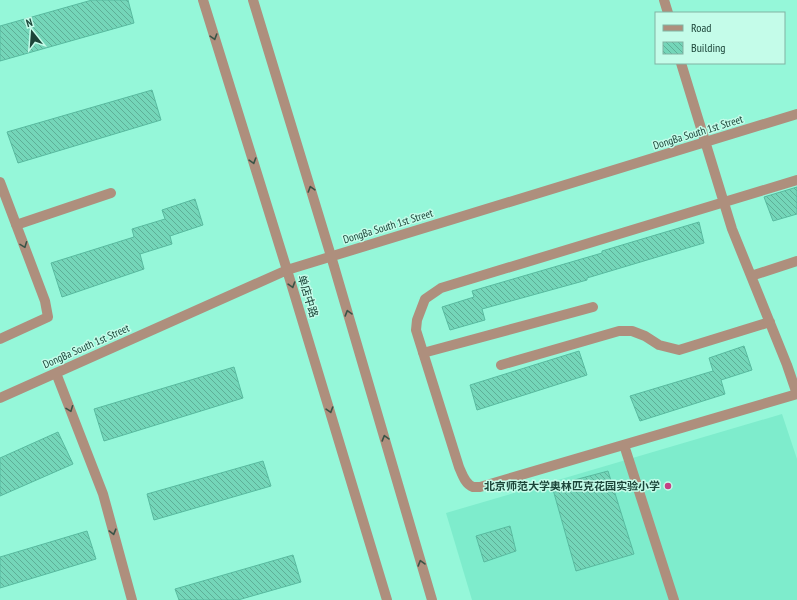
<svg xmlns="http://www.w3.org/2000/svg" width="797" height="600" viewBox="0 0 797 600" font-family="'PT Sans Narrow','Noto Sans SC',sans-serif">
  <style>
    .built { fill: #7eeccc }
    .building { fill: url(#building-back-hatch); stroke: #58ba9f }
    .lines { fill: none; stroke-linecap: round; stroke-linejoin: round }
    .minor { stroke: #ae8f7d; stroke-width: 10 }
    .oneway { stroke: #395447 }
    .poi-dot { fill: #c54084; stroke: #c4fce9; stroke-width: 1.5 }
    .labels { text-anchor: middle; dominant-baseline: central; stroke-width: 3; stroke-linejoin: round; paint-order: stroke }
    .street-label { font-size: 11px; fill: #1c4539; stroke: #c4fce9 }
    .poi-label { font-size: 11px; font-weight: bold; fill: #1c4539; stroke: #c4fce9; text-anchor: end }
  </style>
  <defs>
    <pattern id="building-back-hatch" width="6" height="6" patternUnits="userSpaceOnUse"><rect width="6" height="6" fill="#74d6b9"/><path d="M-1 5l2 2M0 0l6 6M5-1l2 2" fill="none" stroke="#5eaf97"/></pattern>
  </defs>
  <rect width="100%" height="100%" fill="#95f7d9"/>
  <!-- built -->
  <path class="built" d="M782 414 797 459V600H472L446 513Z"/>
  <!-- building -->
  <path class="building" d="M92 0H128L134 23 0 61V26Z
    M152 90 161 120 18 163 7 132Z
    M797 187V214L773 221 764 197Z
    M195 199 203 225 170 236 172 244 140 254 144 269 62 297 51 263 134 237 132 229 165 219 162 210Z
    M699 222 704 243 587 278V280L482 309 485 320 450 330 442 307 474 297 472 291 602 253V251Z
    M744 346 752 370 721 380 725 394 640 421 630 396 713 371 709 358Z
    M579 351 587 375 477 410 470 385Z
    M234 367 243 398 104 441 94 409Z
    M58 432 73 464 0 496V458Z
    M263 461 271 486 154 520 147 494Z
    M608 471 634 554 576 571 552 486Z
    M510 526 516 551 484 562 476 536Z
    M87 531 96 559 0 588V557Z
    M293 555 301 582 238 600H179L175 589Z"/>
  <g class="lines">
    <!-- minor -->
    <path class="minor" d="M203 0 287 270 387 600
      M253 0 331 256 432 600
      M664 0 668 13
      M681 63 732 229 787 365 797 394
      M797 180 441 288 425 299 417 320 416 330 459 467C462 474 465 484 473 487 474 487 480 487 480 487L797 394
      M0 182 45 301 48 317 0 339
      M16 225 111 193
      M751 276 797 261
      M423 353 593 307
      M501 365 619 331H632L645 336 659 345 679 350 770 322
      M56 373 103 494 132 600
      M0 398 287 270 797 114
      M624 445 674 600"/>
  </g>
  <!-- one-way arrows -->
  <defs><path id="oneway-chevron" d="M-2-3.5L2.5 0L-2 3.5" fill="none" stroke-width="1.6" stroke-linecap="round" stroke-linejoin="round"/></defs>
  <g class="oneway">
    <use href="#oneway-chevron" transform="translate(214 37) rotate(73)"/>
    <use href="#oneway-chevron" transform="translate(253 161) rotate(73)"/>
    <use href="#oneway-chevron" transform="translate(311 189) rotate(-107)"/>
    <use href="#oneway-chevron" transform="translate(24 245) rotate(69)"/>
    <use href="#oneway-chevron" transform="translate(292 285) rotate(73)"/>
    <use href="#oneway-chevron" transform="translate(348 313) rotate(-106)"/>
    <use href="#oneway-chevron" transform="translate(70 409) rotate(69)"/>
    <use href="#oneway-chevron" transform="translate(330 410) rotate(73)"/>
    <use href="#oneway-chevron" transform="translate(385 438) rotate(-106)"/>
    <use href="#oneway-chevron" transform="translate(113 532) rotate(75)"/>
    <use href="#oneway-chevron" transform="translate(421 563) rotate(-106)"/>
  </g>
  <!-- markers -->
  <circle class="poi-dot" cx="668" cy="486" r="4"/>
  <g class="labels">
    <!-- street labels -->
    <g class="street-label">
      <text transform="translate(698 132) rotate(-17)">DongBa South 1st Street</text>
      <text transform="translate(388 226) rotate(-17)">DongBa South 1st Street</text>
      <text transform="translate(308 296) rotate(73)">单店中路</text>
      <text transform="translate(86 346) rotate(-24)">DongBa South 1st Street</text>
    </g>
    <!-- poi labels -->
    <g class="poi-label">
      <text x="660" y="486">北京师范大学奥林匹克花园实验小学</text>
    </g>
  </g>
  <!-- legend -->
  <rect x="655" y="12" width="130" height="52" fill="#c4fce9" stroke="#81b3a3"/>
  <rect x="663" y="25" width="20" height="6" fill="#ae8f7d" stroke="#81b3a3"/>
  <text x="691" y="32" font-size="12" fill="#1c4539">Road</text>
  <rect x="663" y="42" width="20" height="12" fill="url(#building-back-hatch)" stroke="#81b3a3"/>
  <text x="691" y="52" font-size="12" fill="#1c4539">Building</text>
  <!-- north arrow -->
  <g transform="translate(32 32) rotate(343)" stroke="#c4fce9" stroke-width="3" paint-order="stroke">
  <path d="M0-3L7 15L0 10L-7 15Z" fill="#1c4539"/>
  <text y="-6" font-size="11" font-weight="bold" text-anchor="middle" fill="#1c4539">N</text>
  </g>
</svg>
